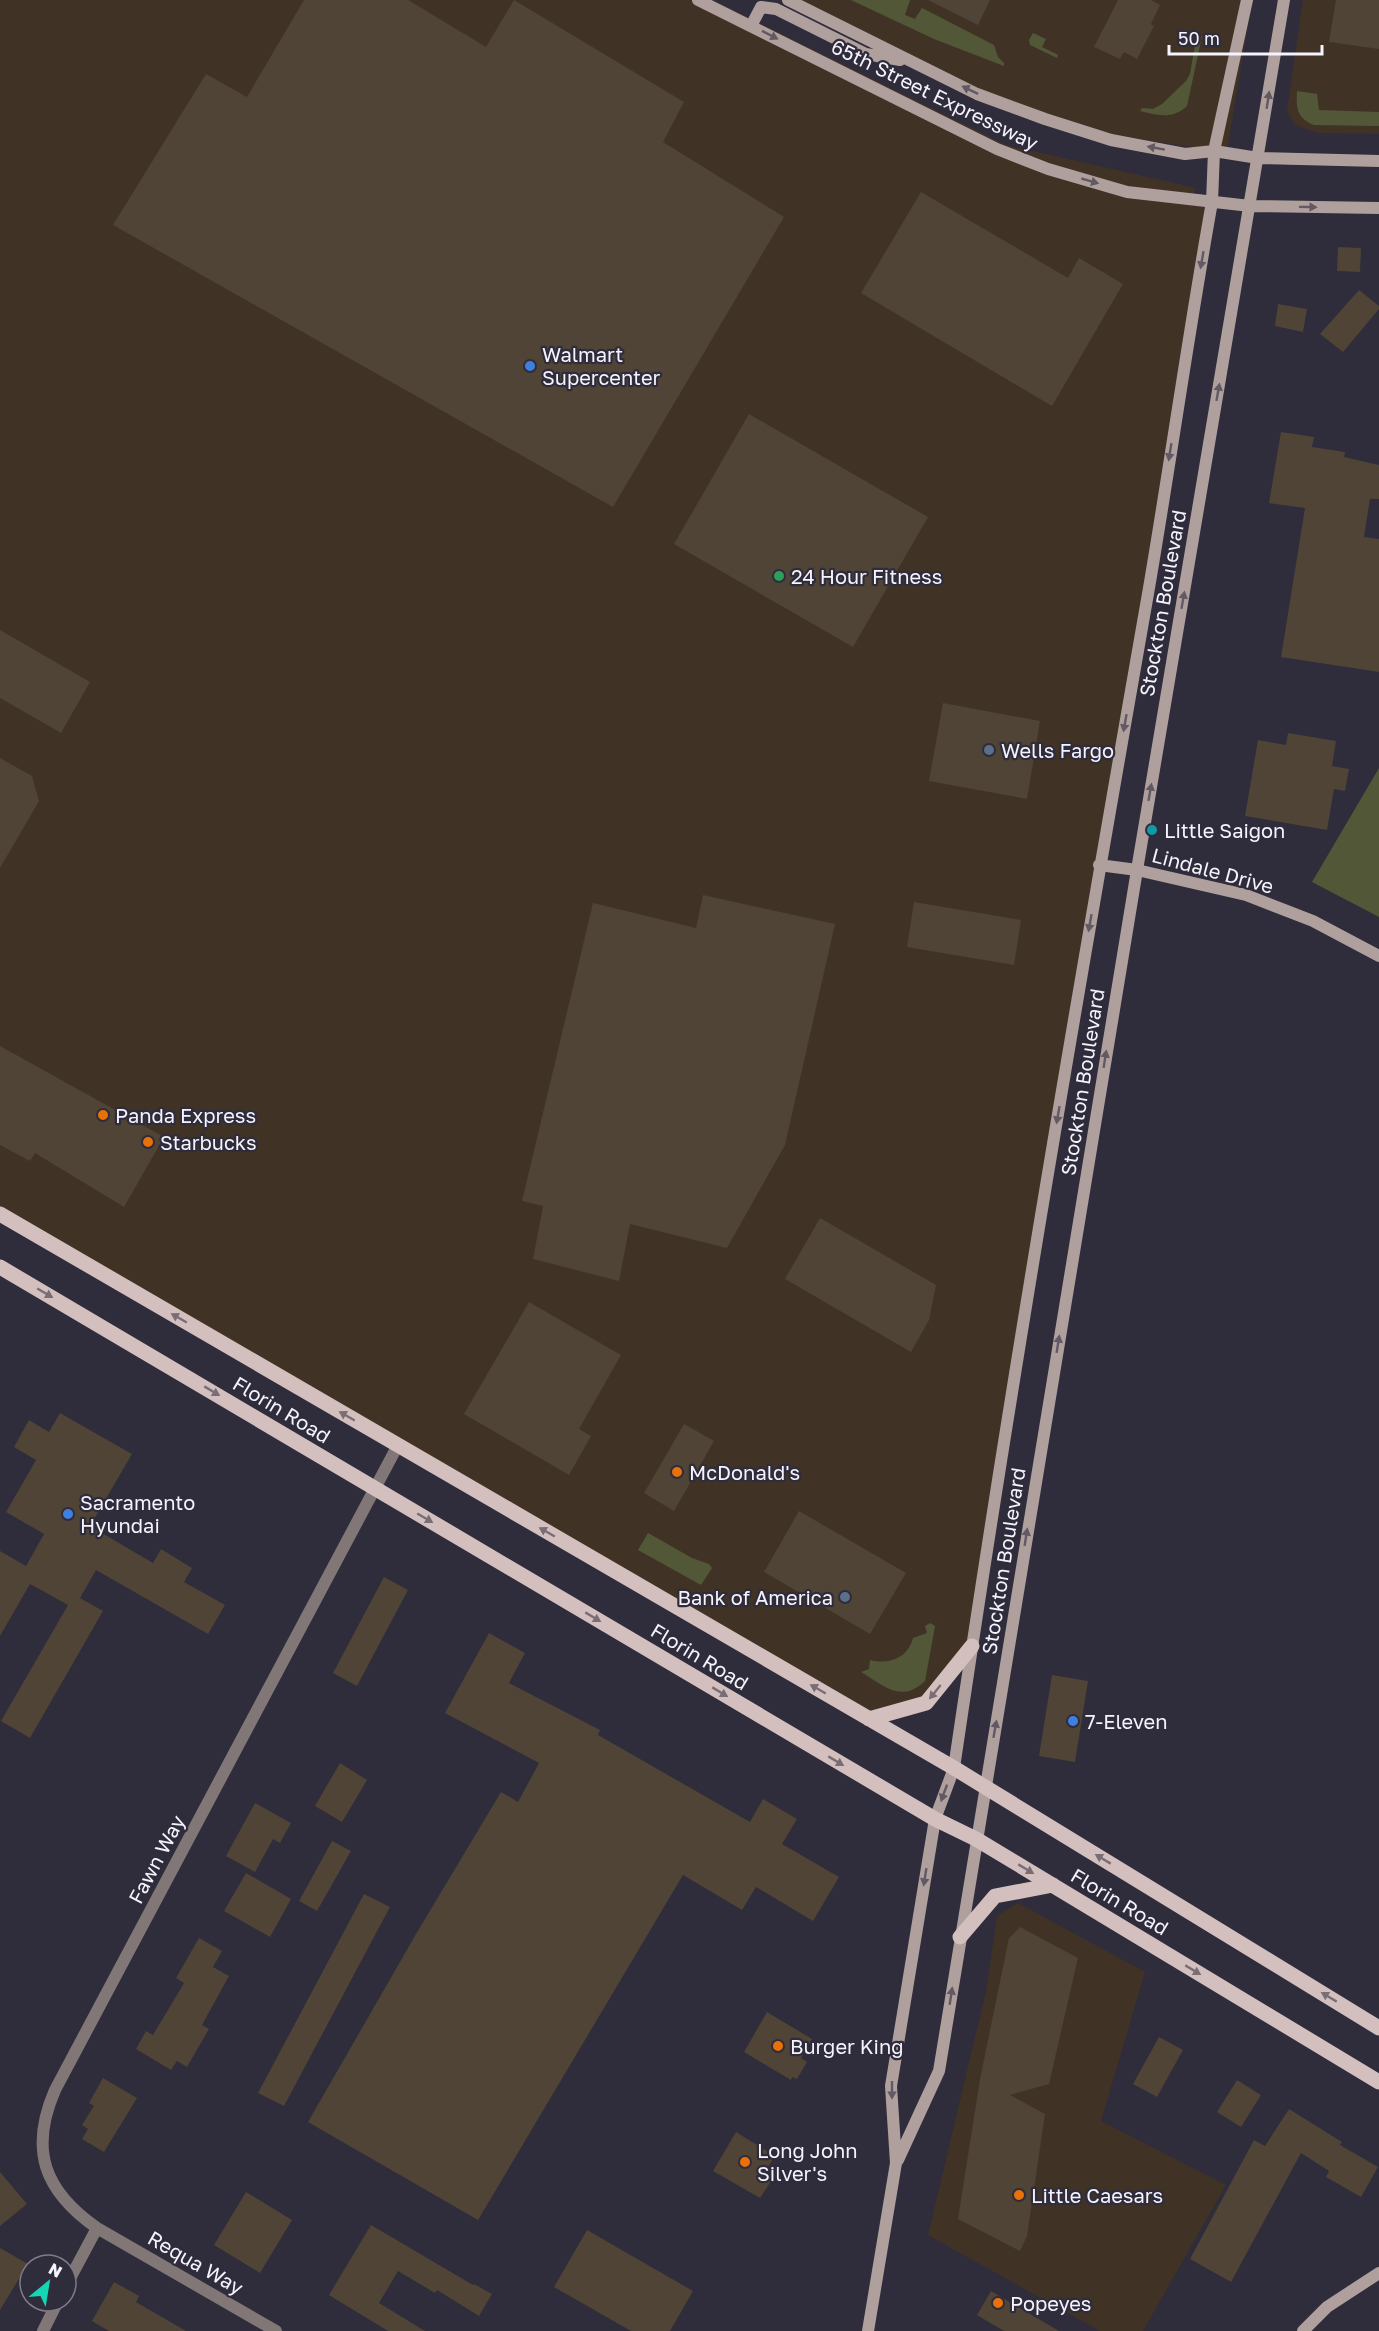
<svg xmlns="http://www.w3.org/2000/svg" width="1379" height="2331" viewBox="0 0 1379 2331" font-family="'Golos Text',sans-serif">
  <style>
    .commercial { fill: #403325 }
    .green { fill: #525837 }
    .building { fill: #4f4436 }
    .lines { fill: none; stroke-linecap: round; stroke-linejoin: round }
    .street { stroke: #807776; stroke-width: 12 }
    .secondary { stroke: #afa09e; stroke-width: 12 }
    .primary { stroke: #d3bfbe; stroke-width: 15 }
    .oneway { fill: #625a63 }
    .oneway2 { fill: #796e76 }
    .shop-dot { fill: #3f7fe0; stroke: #2f2c3b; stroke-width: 2 }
    .leisure-dot { fill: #2e9e5b; stroke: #2f2c3b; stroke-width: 2 }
    .service-dot { fill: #5c6f8a; stroke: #2f2c3b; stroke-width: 2 }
    .culture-dot { fill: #0f9aa8; stroke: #2f2c3b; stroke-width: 2 }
    .food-dot { fill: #e8710a; stroke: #2f2c3b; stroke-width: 2 }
    .labels { text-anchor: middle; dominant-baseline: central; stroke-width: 4.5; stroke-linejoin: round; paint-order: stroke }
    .street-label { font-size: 20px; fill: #f5f3fd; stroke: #2f2c3b }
    .poi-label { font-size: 20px; fill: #f5f3fd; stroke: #2f2c3b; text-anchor: start }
  </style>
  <rect width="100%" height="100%" fill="#2f2c3b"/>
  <!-- commercial -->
  <path class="commercial" d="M0 0H713L1006 145 1196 188 1191 199 1212 202 972 1646 926 1703 869 1719 0 1215Z
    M779 0H1252L1227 152 1104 134 926 75Z
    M1303 0H1379V134L1321 133 1308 130 1294 124 1287 110Z
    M1018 1903 1145 1972 1101 2121 1226 2185 1143 2331H1100L928 2235 986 1991 997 1916Z"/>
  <!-- green -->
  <path class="green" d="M851 0H910L905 15 915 19 922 8 994 45 998 57 1004 63V66L934 39Z
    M1033 33 1046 39 1042 47 1058 55 1057 58 1030 45 1029 40Z
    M1202 36 1187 106C1172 120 1157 115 1140 111L1142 108 1153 109 1162 104 1186 81 1190 74 1196 39Z
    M1297 91 1317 94 1319 110 1379 112V126L1314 125C1297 118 1296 108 1297 91Z
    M1379 768V917L1312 882Z
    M648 1533 692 1558 709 1564 712 1568 701 1585 638 1550Z
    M930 1623 935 1626 925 1681C901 1704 883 1685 861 1672L869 1669 870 1660C889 1665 908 1658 913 1638L927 1633 925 1626Z"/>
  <!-- building -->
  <path class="building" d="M304 0H408L486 47 514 0 684 102 663 142 784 217 613 507 113 225 206 74 247 97Z
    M928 0H990L978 25Z
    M1118 0H1151L1160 5 1151 24 1154 26 1137 59 1124 52 1120 59 1094 47Z
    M1336 0H1379V49L1329 42Z
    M921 192 1068 278 1079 258 1123 284 1052 406 861 293Z
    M1338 247 1361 248 1360 272 1337 271Z
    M1359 290 1379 306V309L1343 352 1320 334Z
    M1278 304 1307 309 1303 332 1275 326Z
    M749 414 928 517 853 647 674 544Z
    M1281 432 1314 437 1312 447 1345 452 1344 457 1379 465V499H1370L1364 537 1379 539V672L1281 657 1305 508 1269 503Z
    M0 630 90 682 61 733 0 698Z
    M943 703 1040 721 1027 799 929 781Z
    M1288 733 1336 741 1332 766 1349 769 1345 791 1334 789 1327 830 1245 816 1258 740 1286 745Z
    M0 758 32 776 39 801 0 868Z
    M703 895 835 924 785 1145 727 1248 630 1224 619 1281 533 1259 543 1206 522 1201 593 903 696 928Z
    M914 902 1021 920 1014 965 907 947Z
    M0 1046 164 1137 124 1207 35 1153 30 1161 0 1145Z
    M820 1218 936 1285 929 1320 911 1352 785 1279Z
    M529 1302 621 1355 579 1429 591 1436 569 1475 464 1414Z
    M60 1413 132 1454 90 1526 153 1563 161 1549 192 1568 184 1582 225 1605 208 1634 96 1570 80 1598 103 1611 30 1738 1 1721 68 1605 30 1584 0 1636V1551L26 1566 44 1534 6 1512 36 1460 14 1447 29 1420 49 1432Z
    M684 1424 714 1441 674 1511 644 1493Z
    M799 1511 906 1573 870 1634 764 1572Z
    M384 1577 408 1590 357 1686 333 1673Z
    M489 1633 525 1653 509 1683 600 1730 598 1735 750 1822 763 1799 797 1819 782 1844 839 1877 813 1921 756 1887 742 1910 683 1875 478 2220 308 2122 416 1934 501 1792 518 1802 539 1763 445 1713Z
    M1052 1675 1088 1681 1075 1762 1039 1756Z
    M340 1763 367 1780 342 1822 315 1806Z
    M255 1803 291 1823 280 1843 273 1839 255 1872 226 1856Z
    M332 1841 351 1851 317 1911 299 1901Z
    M246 1873 291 1899 270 1937 224 1911Z
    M364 1894 390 1907 284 2106 258 2093Z
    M1020 1927 1078 1958 1049 2084 1010 2095 1045 2114 1027 2236 1020 2251 958 2219 980 2079 1009 1938Z
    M199 1938 222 1951 213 1967 229 1976 202 2025 209 2029 187 2067 177 2061 171 2070 136 2049 146 2031 153 2035 184 1983 176 1978Z
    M767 2012 812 2039 801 2058 807 2062 797 2079 792 2077 791 2080 744 2052Z
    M1159 2037 1183 2050 1157 2097 1133 2084Z
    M103 2078 137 2098 104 2152 82 2139 88 2129 82 2125 94 2106 89 2103Z
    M1237 2080 1261 2095 1241 2127 1217 2112Z
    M1289 2109 1342 2142 1340 2145 1378 2167 1361 2197 1326 2177 1329 2171 1301 2153 1231 2282 1190 2259 1254 2140 1265 2146Z
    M736 2132 775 2156 768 2167 777 2172 760 2198 713 2171Z
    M0 2172 27 2204 0 2226Z
    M246 2192 292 2220 260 2273 214 2245Z
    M371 2225 473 2285 474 2284 492 2294 479 2316 437 2290 435 2293 398 2271 379 2303 425 2331H388L329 2295Z
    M587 2230 693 2291 670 2331H631L554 2287Z
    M0 2248 28 2264 0 2310Z
    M114 2282 139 2296 136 2302 186 2331H109L92 2321Z
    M991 2291 1059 2331H1004L977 2315Z"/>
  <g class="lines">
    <!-- street -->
    <path class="street" d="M66 2286 97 2228
      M43 2331 58 2301
      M276 2331 97 2228C44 2191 29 2150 55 2090L398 1445"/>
    <!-- secondary -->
    <path class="secondary" d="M698 0 997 149 1048 169 1127 192 1250 206 1379 208
      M788 0 977 94 1045 119 1111 140 1185 154 1214 151 1258 158 1379 161
      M751 26 761 7 776 9 866 54 900 60
      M1099 865 1137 870 1246 895 1313 921 1379 956
      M898 2160 939 2071 942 2053 1137 870 1284 0
      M868 2331 896 2163 891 2086 935 1819 954 1768C1012 1373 1080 981 1149 588 1171 459 1189 330 1212 202L1214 151 1247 0
      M1303 2331 1327 2307 1379 2273"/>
    <!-- primary -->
    <path class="primary" d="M0 1214 954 1768 1379 2028
      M0 1267 935 1819 976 1839 1379 2082
      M869 1719 926 1703 972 1646
      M960 1937 995 1896 1053 1885"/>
  </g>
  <!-- one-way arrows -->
  <defs><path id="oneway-solid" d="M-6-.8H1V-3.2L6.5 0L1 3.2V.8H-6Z" transform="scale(1.5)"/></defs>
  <g class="oneway">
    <use href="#oneway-solid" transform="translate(770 35) rotate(27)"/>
    <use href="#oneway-solid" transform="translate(970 90) rotate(-154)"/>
    <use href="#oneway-solid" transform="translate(1268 100) rotate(-81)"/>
    <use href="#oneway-solid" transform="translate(1156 148) rotate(-170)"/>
    <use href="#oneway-solid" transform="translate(1090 181) rotate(16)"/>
    <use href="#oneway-solid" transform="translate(1308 207) rotate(1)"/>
    <use href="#oneway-solid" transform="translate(1202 260) rotate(100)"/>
    <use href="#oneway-solid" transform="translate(1218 392) rotate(-80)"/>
    <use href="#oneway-solid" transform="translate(1170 452) rotate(99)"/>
    <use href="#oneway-solid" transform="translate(1183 600) rotate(-80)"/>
    <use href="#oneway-solid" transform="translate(1125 723) rotate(100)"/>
    <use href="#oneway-solid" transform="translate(1150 792) rotate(-80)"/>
    <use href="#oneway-solid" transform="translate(1090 923) rotate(100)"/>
    <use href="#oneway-solid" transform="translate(1105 1059) rotate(-81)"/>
    <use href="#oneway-solid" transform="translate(1058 1115) rotate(100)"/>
    <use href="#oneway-solid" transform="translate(1058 1344) rotate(-81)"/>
    <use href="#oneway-solid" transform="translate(1026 1537) rotate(-81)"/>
    <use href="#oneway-solid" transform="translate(995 1729) rotate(-80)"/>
    <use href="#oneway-solid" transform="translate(944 1793) rotate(110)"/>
    <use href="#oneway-solid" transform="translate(925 1877) rotate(99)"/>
    <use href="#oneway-solid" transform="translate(951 1996) rotate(-81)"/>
    <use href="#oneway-solid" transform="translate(892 2090) rotate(90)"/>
  </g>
  <g class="oneway2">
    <use href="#oneway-solid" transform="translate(45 1293) rotate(30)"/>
    <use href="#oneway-solid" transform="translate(179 1318) rotate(-150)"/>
    <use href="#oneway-solid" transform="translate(212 1391) rotate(31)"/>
    <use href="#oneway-solid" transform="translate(347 1416) rotate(-150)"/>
    <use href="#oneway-solid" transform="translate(425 1518) rotate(30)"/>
    <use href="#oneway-solid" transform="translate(547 1532) rotate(-150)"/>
    <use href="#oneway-solid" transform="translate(593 1617) rotate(31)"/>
    <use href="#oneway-solid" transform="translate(818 1689) rotate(-150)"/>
    <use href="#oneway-solid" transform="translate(720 1692) rotate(31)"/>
    <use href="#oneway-solid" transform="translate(935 1692) rotate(129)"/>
    <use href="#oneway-solid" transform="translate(836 1761) rotate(31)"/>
    <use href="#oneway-solid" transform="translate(1103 1859) rotate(-149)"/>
    <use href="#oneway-solid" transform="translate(1026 1869) rotate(31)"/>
    <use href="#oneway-solid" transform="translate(1193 1970) rotate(31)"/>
    <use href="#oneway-solid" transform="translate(1329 1997) rotate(-149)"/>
  </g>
  <!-- markers -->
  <g class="shop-dot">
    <circle cx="530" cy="366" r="6"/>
    <circle cx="68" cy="1514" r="6"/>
    <circle cx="1073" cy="1721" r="6"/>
  </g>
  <circle class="leisure-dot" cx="779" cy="576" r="6"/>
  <g class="service-dot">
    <circle cx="989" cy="750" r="6"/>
    <circle cx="845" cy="1597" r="6"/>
  </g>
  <circle class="culture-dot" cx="1152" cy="830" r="6"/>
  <g class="food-dot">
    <circle cx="103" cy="1115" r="6"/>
    <circle cx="148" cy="1142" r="6"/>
    <circle cx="677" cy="1472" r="6"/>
    <circle cx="778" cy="2046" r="6"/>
    <circle cx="745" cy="2162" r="6"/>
    <circle cx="1019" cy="2195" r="6"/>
    <circle cx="998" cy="2303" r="6"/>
  </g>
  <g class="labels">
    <!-- street labels -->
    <g class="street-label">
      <text transform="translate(935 94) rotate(26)">65th Street Expressway</text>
      <text transform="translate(1162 603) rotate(-80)">Stockton Boulevard</text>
      <text transform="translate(1213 870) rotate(15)">Lindale Drive</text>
      <text transform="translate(1082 1082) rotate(-81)">Stockton Boulevard</text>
      <text transform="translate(282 1409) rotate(31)">Florin Road</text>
      <text transform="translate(1003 1561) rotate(-81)">Stockton Boulevard</text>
      <text transform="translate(700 1656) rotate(31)">Florin Road</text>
      <text transform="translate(156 1859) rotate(-62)">Fawn Way</text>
      <text transform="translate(1120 1901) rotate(31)">Florin Road</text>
      <text transform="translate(196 2262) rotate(30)">Requa Way</text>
    </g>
    <!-- poi labels -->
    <g class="poi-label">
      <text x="542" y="354">Walmart<tspan x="542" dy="23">Supercenter</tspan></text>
      <text x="791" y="576">24 Hour Fitness</text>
      <text x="1001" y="750">Wells Fargo</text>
      <text x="1164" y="830">Little Saigon</text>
      <text x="115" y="1115">Panda Express</text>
      <text x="160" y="1142">Starbucks</text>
      <text x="689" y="1472">McDonald's</text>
      <text x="80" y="1502">Sacramento<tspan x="80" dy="23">Hyundai</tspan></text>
      <text x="833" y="1597" text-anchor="end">Bank of America</text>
      <text x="1085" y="1721">7-Eleven</text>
      <text x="790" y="2046">Burger King</text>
      <text x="757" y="2150">Long John<tspan x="757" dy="23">Silver's</tspan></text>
      <text x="1031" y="2195">Little Caesars</text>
      <text x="1010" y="2303">Popeyes</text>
    </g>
  </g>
  <!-- north arrow -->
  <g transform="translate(48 2283) rotate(30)"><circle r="28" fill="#2f2c3b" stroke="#7e7c89" stroke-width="1.5"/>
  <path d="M0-4.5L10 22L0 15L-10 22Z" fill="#15d5b3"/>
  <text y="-9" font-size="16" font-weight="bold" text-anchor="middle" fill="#f5f3fd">N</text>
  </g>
  <!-- scale -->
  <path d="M1169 45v9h153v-9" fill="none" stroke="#f5f3fd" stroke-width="3"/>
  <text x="1178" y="45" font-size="18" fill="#f5f3fd" stroke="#2f2c3b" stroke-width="4.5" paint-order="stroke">50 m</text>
</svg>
